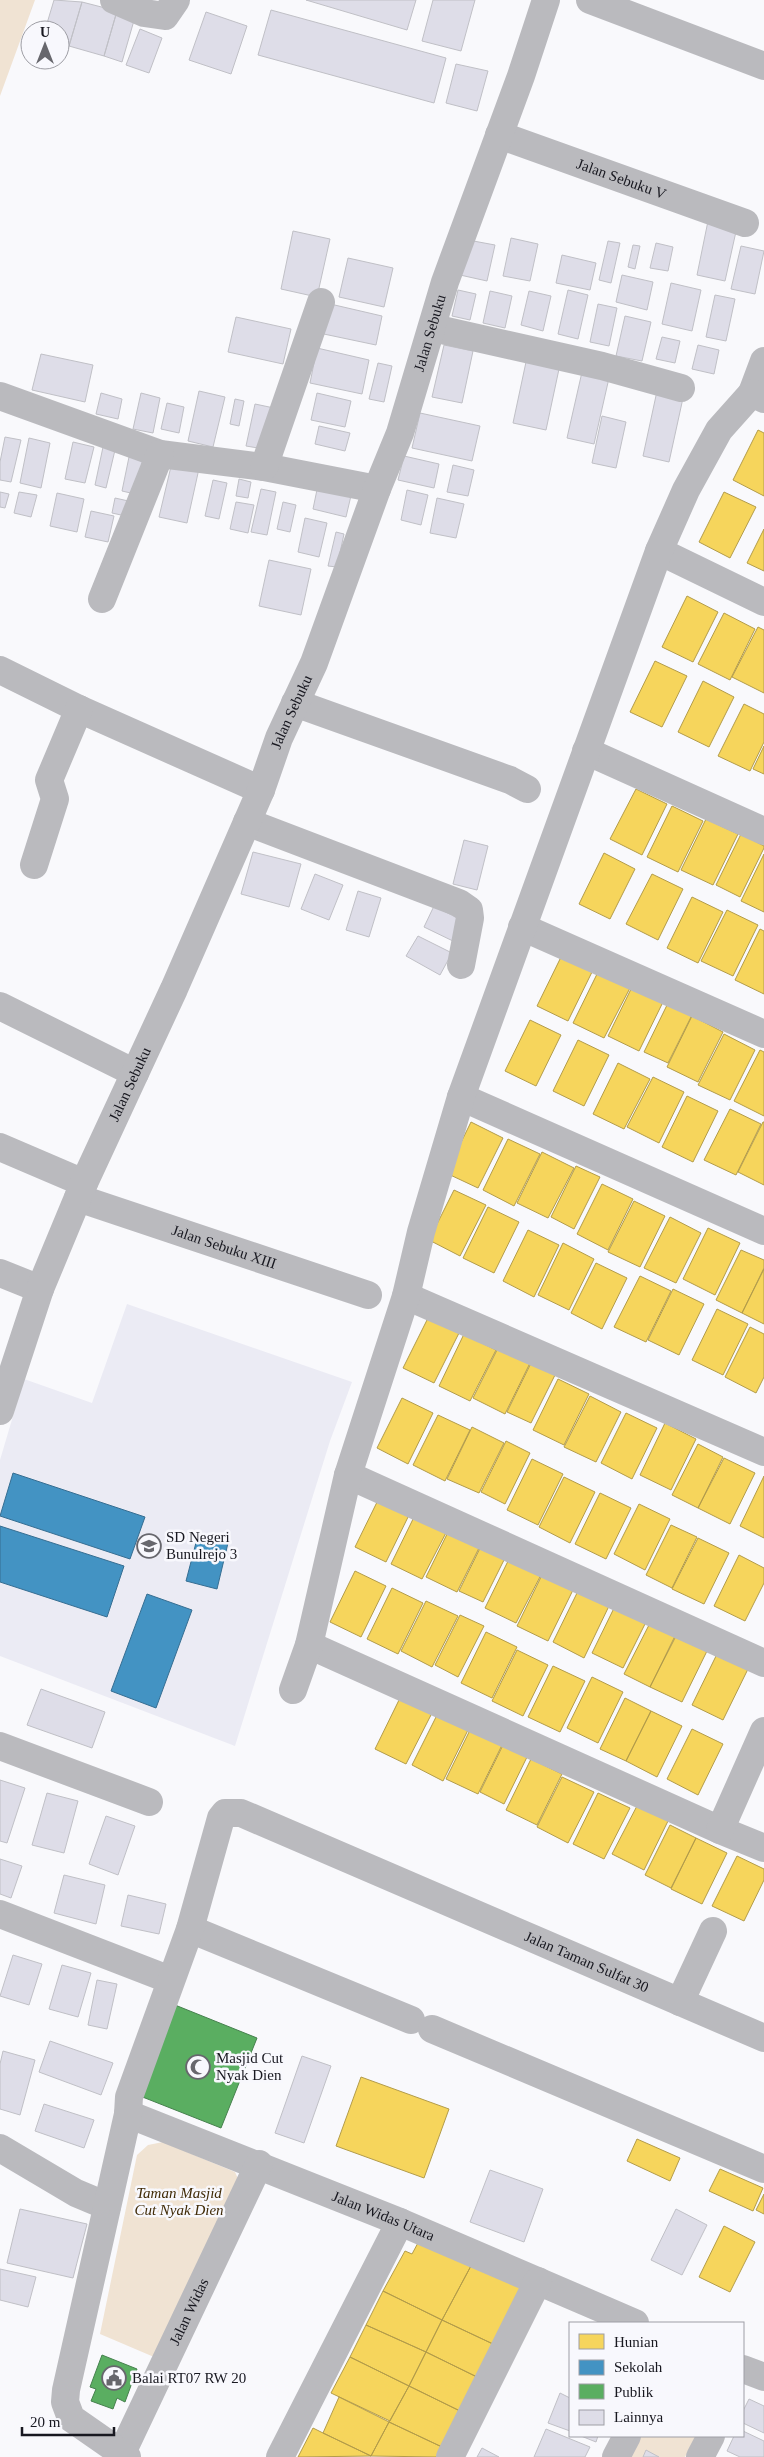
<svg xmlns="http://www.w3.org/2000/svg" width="764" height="2457" viewBox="0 0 764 2457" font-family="'Times New Roman',serif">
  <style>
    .built { fill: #ebebf4 }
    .green { fill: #f0e3d3 }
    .homes { fill: #f6d55c; stroke: #b39c4a }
    .schools { fill: #4393c3; stroke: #366e92 }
    .public { fill: #5aae61; stroke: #46814e }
    .building { fill: #dedde8; stroke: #c0c0c6 }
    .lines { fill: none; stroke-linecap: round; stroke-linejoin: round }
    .street { stroke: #bababe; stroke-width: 28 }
    .labels { text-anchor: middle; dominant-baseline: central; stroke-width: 5; stroke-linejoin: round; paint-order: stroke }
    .street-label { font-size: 15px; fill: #181820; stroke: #f8f8fd }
    .poi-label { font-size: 15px; fill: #181820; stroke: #f8f8fd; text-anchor: start }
    .park-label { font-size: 15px; font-style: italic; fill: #402b07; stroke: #f8f8fd }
  </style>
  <rect width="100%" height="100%" fill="#f9f9fc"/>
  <!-- built -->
  <path class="built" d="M127 1304 352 1382 330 1441 235 1746 0 1656V1460L24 1379 92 1403Z"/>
  <!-- green -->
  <path class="green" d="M0 0H35L0 96Z
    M163 2142 235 2172 239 2181 154 2357 100 2334 137 2155 148 2145Z
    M639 2436H696L685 2457H629Z"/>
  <!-- homes -->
  <path class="homes" d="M758 430 764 433V496L733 480Z
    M724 492 756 507 730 558 699 542Z
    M764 529V571L747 563Z
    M687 596 718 612 693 662 662 647Z
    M724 613 755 629 730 680 698 664Z
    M758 627 764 630V693L732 677Z
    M655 661 687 676 662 727 630 712Z
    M703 681 734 697 709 747 678 732Z
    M744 704 764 714V742L750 771 718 756Z
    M764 746V774L753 769Z
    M636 789 667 804 642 855 610 839Z
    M672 806 703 821 678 872 647 857Z
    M706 819 738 834 713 885 681 870Z
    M741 834 764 846V848L740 897 716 885Z
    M604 853 635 869 610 919 579 904Z
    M764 854V912L741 901Z
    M652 874 683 889 658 940 626 924Z
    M692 897 723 912 698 963 667 948Z
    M727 910 758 925 733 976 701 961Z
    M760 929 764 931V994L735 980Z
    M562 955 593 970 568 1021 537 1006Z
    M598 972 630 988 604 1038 573 1023Z
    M633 985 664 1000 639 1051 608 1036Z
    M669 1001 693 1013 668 1063 644 1052Z
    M692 1016 723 1032 698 1082 667 1067Z
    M530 1020 561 1035 536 1086 505 1071Z
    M724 1034 755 1050 730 1100 698 1085Z
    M578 1040 609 1055 584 1106 553 1091Z
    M760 1050 764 1052V1116L734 1101Z
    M618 1063 650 1079 624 1129 593 1114Z
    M653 1077 684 1092 659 1143 627 1127Z
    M687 1096 718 1111 693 1162 662 1147Z
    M730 1109 761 1124 736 1175 704 1160Z
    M471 1122 503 1138 478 1188 446 1173Z
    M763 1122H764V1185L738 1172Z
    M508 1139 540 1154 514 1206 483 1190Z
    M542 1152 574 1168 548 1218 517 1203Z
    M576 1166 600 1177 574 1229 551 1217Z
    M602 1184 633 1199 608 1250 577 1234Z
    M454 1190 486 1205 460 1256 429 1240Z
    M634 1201 665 1216 640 1267 608 1252Z
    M488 1207 519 1222 494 1273 463 1258Z
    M670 1217 701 1233 676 1283 644 1268Z
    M708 1228 740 1243 715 1295 683 1279Z
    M528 1230 559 1245 534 1297 503 1281Z
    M563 1243 594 1259 569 1310 538 1295Z
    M741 1250 764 1260V1268L742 1313 716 1300Z
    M596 1263 627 1278 602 1329 571 1313Z
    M764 1269V1324L742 1313Z
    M640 1276 671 1291 646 1342 614 1327Z
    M673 1289 704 1304 679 1355 648 1340Z
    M717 1309 748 1324 723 1375 692 1360Z
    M428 1318 459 1333 434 1383 403 1368Z
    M750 1327 764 1334V1377L756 1393 725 1377Z
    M464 1334 496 1350 470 1401 439 1386Z
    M498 1348 530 1363 505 1414 473 1398Z
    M532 1361 556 1373 531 1423 507 1412Z
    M558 1379 589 1394 564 1445 533 1430Z
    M590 1396 621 1412 596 1462 564 1447Z
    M402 1398 433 1413 408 1464 377 1448Z
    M626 1413 657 1428 632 1479 601 1463Z
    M438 1415 470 1430 445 1481 413 1465Z
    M665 1423 696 1439 671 1490 640 1475Z
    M472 1427 504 1443 479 1493 447 1479Z
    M506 1441 530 1453 505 1504 481 1492Z
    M698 1444 723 1457 698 1508 672 1495Z
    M724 1458 755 1473 730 1524 698 1508Z
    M532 1459 563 1474 538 1525 507 1510Z
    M764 1476V1538L740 1526Z
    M564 1477 595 1492 570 1543 539 1527Z
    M600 1493 631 1508 606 1559 575 1544Z
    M380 1496 411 1511 386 1562 355 1547Z
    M639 1504 670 1519 645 1570 614 1554Z
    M416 1513 448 1529 422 1579 391 1564Z
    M671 1525 697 1537 672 1588 646 1575Z
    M451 1526 482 1542 457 1592 426 1577Z
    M698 1538 729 1553 704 1604 672 1589Z
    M484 1540 508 1552 483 1602 459 1591Z
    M739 1555 764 1568V1583L745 1621 714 1606Z
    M510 1557 542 1573 516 1623 485 1608Z
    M355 1571 386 1586 361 1637 330 1622Z
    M542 1575 573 1590 548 1641 517 1626Z
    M392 1588 423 1603 398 1654 367 1639Z
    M578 1591 609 1606 584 1658 553 1642Z
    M426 1601 458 1616 432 1667 401 1651Z
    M617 1602 648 1618 623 1668 592 1653Z
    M460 1615 484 1626 458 1677 435 1665Z
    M650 1623 675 1636 650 1687 624 1674Z
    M486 1632 517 1647 492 1698 461 1683Z
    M676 1636 707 1651 682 1702 650 1687Z
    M517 1650 548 1665 523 1716 492 1701Z
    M717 1654 748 1669 723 1720 692 1705Z
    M553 1666 585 1681 560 1732 528 1717Z
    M592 1677 623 1692 598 1743 567 1728Z
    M400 1698 432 1713 406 1764 375 1749Z
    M625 1698 651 1711 626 1761 600 1749Z
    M651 1711 682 1726 657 1777 626 1761Z
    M437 1715 468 1730 443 1781 412 1765Z
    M471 1728 503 1743 478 1794 446 1779Z
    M692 1729 723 1744 698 1795 667 1779Z
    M505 1741 529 1753 504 1804 480 1792Z
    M531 1759 562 1774 537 1825 506 1810Z
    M562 1777 594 1792 568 1843 537 1827Z
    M598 1793 630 1808 604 1859 573 1844Z
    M638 1804 669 1819 644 1870 612 1854Z
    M670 1825 696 1838 671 1888 645 1875Z
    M696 1838 727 1853 702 1904 671 1889Z
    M737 1856 764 1869V1880L744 1921 712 1906Z
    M361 2077 449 2109 424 2178 336 2146Z
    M637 2139 680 2158 670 2181 627 2161Z
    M720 2169 763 2188 753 2211 709 2191Z
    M764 2194V2214L756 2210Z
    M724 2226 755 2242 730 2292 699 2277Z
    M419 2241 472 2264 442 2320 383 2291 405 2251 412 2254Z
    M472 2264 522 2285 493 2344 442 2320Z
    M383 2291 442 2320 426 2352 366 2325Z
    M442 2320 493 2344 477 2377 426 2352Z
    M366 2325 426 2352 409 2386 350 2357Z
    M426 2352 477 2377 460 2411 409 2386Z
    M350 2357 409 2386 390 2421 331 2393Z
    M409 2386 460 2411 442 2447 389 2422Z
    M339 2397 389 2422 371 2456 323 2433Z
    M389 2422 442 2447 437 2457 371 2456Z
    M313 2428 323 2433 371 2456 298 2457Z"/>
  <!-- schools -->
  <path class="schools" d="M13 1473 145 1517 130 1559 0 1516Z
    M0 1526 124 1566 107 1617 0 1582Z
    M198 1535 228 1543 217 1589 186 1581Z
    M147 1594 192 1610 156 1708 111 1691Z"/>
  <!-- public -->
  <path class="public" d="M175 2005 257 2038 221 2128 140 2096Z
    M102 2355 137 2369 125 2402 117 2398 113 2409 91 2401 96 2389 90 2387Z"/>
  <!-- building -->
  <path class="building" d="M54 0 82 2 69 46 60 44V30H45Z
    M306 0H416L407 30Z
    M433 0H475L461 51 422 41Z
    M82 2 117 11 104 56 69 46Z
    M271 10 446 58 434 103 258 55Z
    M117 11 135 17 122 62 104 56Z
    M206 12 247 26 231 74 189 60Z
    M140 29 162 38 149 73 126 65Z
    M456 64 488 71 477 111 446 103Z
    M708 221 737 227 725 281 697 275Z
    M293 231 330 239 317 297 281 289Z
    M511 238 538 244 530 281 503 276Z
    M468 240 495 245 487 281 460 275Z
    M608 241 620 243 611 283 599 280Z
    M656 243 673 247 668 271 650 268Z
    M633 245 640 246 635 269 628 267Z
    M741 246 764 251 755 294 731 289Z
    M562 255 596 263 590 290 556 283Z
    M348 258 393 268 384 307 339 297Z
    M622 275 653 282 647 310 616 302Z
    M671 283 701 290 692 331 662 324Z
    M458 290 476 294 470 320 452 316Z
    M568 290 588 295 578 339 558 334Z
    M490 291 512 296 505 328 483 323Z
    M529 291 551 296 543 331 521 325Z
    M715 295 735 299 726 341 706 337Z
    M326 303 382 316 376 345 319 333Z
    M598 304 617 308 609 346 590 342Z
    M625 316 651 322 642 361 616 356Z
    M236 317 291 329 283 364 228 352Z
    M662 337 680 341 675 363 656 359Z
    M444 345 473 351 462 403 432 397Z
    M698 345 719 350 714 374 692 369Z
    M317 348 369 360 362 394 310 383Z
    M41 354 93 365 85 402 32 390Z
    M526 362 559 369 546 430 513 423Z
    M378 363 392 366 384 402 369 399Z
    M582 372 609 378 594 444 567 438Z
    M199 391 225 397 213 447 188 441Z
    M657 391 683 398 669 462 643 456Z
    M101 393 122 399 118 419 96 414Z
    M141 393 160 398 153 433 133 429Z
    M317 393 351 401 345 427 311 420Z
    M235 399 244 401 239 426 230 424Z
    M167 403 184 407 179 433 161 429Z
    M255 404 274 408 264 449 246 446Z
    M420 413 480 426 472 461 412 448Z
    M602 416 626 422 616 468 592 463Z
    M319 426 350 433 345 451 315 444Z
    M5 437 21 440 11 482 0 480V462Z
    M29 438 50 443 41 488 20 483Z
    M73 442 94 447 85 483 65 479Z
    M103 447 115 450 106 488 95 485Z
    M404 456 439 464 434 488 398 480Z
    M129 457 143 459 135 494 122 491Z
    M173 458 200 464 187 523 159 517Z
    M453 465 474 470 468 496 447 492Z
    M239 479 251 482 248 498 236 496Z
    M213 480 227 483 219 519 205 516Z
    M319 480 353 487 346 517 313 509Z
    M261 489 276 492 267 535 251 532Z
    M407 490 428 495 421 525 401 520Z
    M0 492 9 494 5 508 0 507Z
    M19 492 37 495 31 517 14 513Z
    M57 493 84 499 77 532 50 526Z
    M115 498 133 502 130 517 112 513Z
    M437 498 464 504 456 538 430 533Z
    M236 502 254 505 248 533 230 529Z
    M283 502 296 505 290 532 277 529Z
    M91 511 114 516 108 542 85 537Z
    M305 518 327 523 319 557 298 552Z
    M336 532 344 534 337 567 328 566Z
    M269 560 311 569 301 615 259 606Z
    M464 840 488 846 477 890 453 884Z
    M253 852 301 864 289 907 241 894Z
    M315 874 343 885 329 920 301 909Z
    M358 891 381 898 369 937 346 930Z
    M434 906 465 922 455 942 424 927Z
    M418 936 452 953 440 975 406 956Z
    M41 1689 105 1712 92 1748 27 1725Z
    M0 1780 25 1788 7 1843 0 1841Z
    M47 1793 78 1801 64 1853 32 1845Z
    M106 1816 135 1826 118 1875 89 1864Z
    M0 1859 22 1866 11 1898 0 1894Z
    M64 1875 105 1885 96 1924 54 1913Z
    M128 1895 166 1904 159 1934 121 1926Z
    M13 1955 42 1964 29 2005 0 1996Z
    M62 1965 91 1973 78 2017 49 2009Z
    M97 1980 117 1984 107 2029 88 2025Z
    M50 2041 113 2063 101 2095 39 2072Z
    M3 2051 35 2060 20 2115 0 2109V2064Z
    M302 2056 331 2066 304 2143 275 2133Z
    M44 2104 94 2120 84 2148 35 2131Z
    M490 2170 543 2189 524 2242 470 2222Z
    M20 2209 87 2224 73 2278 7 2263Z
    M676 2209 707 2225 682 2275 651 2260Z
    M0 2269 36 2277 28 2307 0 2300Z
    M560 2393 570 2398V2431L548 2423Z
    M749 2399 764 2406V2433L743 2423V2411Z
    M546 2429 590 2447 585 2457H534Z
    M743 2431 764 2441V2457H740L727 2451 734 2436H743Z
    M581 2436H598L596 2442Z
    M482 2448 499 2457H477Z
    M646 2450 659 2457H643Z"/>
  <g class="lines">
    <!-- street -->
    <g class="street">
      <path d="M114 0 144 13 165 16 176 0"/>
      <path d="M590 0 764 66"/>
      <path id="s1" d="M499 135 745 223"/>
      <path d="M433 328 602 366 681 388"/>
      <path d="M752 393 764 361"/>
      <path d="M0 396 160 454 264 467 377 489"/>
      <path d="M264 467 321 302"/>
      <path d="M659 551 764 602"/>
      <path d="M102 599 160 454"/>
      <path d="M0 670 79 709 261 790"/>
      <path d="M295 703 510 780 527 789"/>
      <path d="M586 751 764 831"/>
      <path d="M247 822 459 903 469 910 470 918 461 965"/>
      <path d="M34 865 55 799 49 780 79 709"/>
      <path d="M522 927 764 1034"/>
      <path d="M0 1006 135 1073"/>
      <path d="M461 1097 764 1231"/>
      <path d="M0 1147 84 1183"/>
      <path id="s2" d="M78 1198 368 1295"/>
      <path d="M0 1273 40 1289"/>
      <path d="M406 1296 764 1452"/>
      <path id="s3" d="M0 1411 40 1289 84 1183 174 989 261 790 279 738 314 663 377 489 400 433 445 282 521 76 546 0"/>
      <path d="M348 1475 764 1663"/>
      <path d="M309 1645 720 1830 764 1848"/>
      <path d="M293 1690 309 1645 348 1475 406 1296 421 1232 461 1097 659 551 686 490 719 430 752 393 764 399"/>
      <path d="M0 1746 149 1802"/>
      <path d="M720 1830 764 1731"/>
      <path d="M0 1914 168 1979"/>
      <path d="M190 1929 411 2020"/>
      <path d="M680 2002 713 1931"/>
      <path d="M432 2029 764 2169"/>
      <path id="s4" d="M128 2114 400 2222 635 2323"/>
      <path d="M0 2148 76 2193 107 2206"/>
      <path d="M743 2369 764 2377"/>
      <path id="s5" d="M120 2457 259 2164"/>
      <path id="s6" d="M127 2457 71 2418 65 2402 66 2390 128 2114 129 2097 190 1929 221 1818 225 1813H241L764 2038"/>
      <path d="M280 2457 400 2222"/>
      <path d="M450 2457 538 2281"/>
      <path d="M616 2457 627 2436"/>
      <path d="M700 2457 711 2436"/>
    </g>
  </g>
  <!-- icons -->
  <defs>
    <g id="school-ring" transform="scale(1.25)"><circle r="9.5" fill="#f8f8fd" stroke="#67676d" stroke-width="1.5"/><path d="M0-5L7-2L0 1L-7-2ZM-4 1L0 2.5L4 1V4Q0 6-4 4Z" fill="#67676d"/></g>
    <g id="mosque-ring" transform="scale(1.25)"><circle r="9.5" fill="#f8f8fd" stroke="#67676d" stroke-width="1.5"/><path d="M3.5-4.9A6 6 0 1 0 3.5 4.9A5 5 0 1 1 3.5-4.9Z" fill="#67676d"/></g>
    <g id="civic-ring" transform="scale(1.25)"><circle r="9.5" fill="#f8f8fd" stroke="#67676d" stroke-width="1.5"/><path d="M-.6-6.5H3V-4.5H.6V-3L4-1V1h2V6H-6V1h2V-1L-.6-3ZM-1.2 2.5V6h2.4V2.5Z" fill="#67676d"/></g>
  </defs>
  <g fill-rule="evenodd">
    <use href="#school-ring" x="149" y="1546"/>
    <use href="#mosque-ring" x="198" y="2067"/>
    <use href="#civic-ring" x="114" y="2378"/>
  </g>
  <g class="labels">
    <!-- street labels -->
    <g class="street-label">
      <text stroke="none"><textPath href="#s1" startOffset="130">Jalan Sebuku V</textPath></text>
      <text stroke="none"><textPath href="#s3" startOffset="1162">Jalan Sebuku</textPath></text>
      <text stroke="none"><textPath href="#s3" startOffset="758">Jalan Sebuku</textPath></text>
      <text stroke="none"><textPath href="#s3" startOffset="352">Jalan Sebuku</textPath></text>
      <text stroke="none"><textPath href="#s2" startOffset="154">Jalan Sebuku XIII</textPath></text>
      <text stroke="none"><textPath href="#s6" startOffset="1090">Jalan Taman Sulfat 30</textPath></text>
      <text stroke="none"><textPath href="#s4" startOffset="275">Jalan Widas Utara</textPath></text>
      <text stroke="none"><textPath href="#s5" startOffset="161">Jalan Widas</textPath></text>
    </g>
    <!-- poi labels -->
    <g class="poi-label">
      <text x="166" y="1537">SD Negeri<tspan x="166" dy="17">Bunulrejo 3</tspan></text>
      <text x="216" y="2058">Masjid Cut<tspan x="216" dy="17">Nyak Dien</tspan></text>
      <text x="132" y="2378">Balai RT07 RW 20</text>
    </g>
    <!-- park labels -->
    <g class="park-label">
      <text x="179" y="2193">Taman Masjid<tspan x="179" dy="17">Cut Nyak Dien</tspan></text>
    </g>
  </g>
  <!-- legend -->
  <rect x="569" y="2322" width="175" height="115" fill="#f8f8fd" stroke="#9e9ea5"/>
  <rect x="579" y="2334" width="25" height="15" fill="#f6d55c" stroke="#9e9ea5"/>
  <text x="614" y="2347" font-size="15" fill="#181820">Hunian</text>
  <rect x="579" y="2360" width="25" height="15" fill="#4393c3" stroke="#9e9ea5"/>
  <text x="614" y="2372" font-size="15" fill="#181820">Sekolah</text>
  <rect x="579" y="2384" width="25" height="15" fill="#5aae61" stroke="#9e9ea5"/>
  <text x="614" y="2397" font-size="15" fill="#181820">Publik</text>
  <rect x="579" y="2410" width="25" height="15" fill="#dedde8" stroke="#9e9ea5"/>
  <text x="614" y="2422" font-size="15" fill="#181820">Lainnya</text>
  <!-- north arrow -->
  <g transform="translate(45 45)"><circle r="24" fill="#f8f8fd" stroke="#9e9ea5"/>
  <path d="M0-4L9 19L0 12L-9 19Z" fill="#67676d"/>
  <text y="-8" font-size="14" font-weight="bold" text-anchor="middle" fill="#181820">U</text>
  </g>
  <!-- scale -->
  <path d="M22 2427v8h92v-8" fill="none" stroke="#181820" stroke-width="2.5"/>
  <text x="30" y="2427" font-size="15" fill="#181820" stroke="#f8f8fd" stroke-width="4" paint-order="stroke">20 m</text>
</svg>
